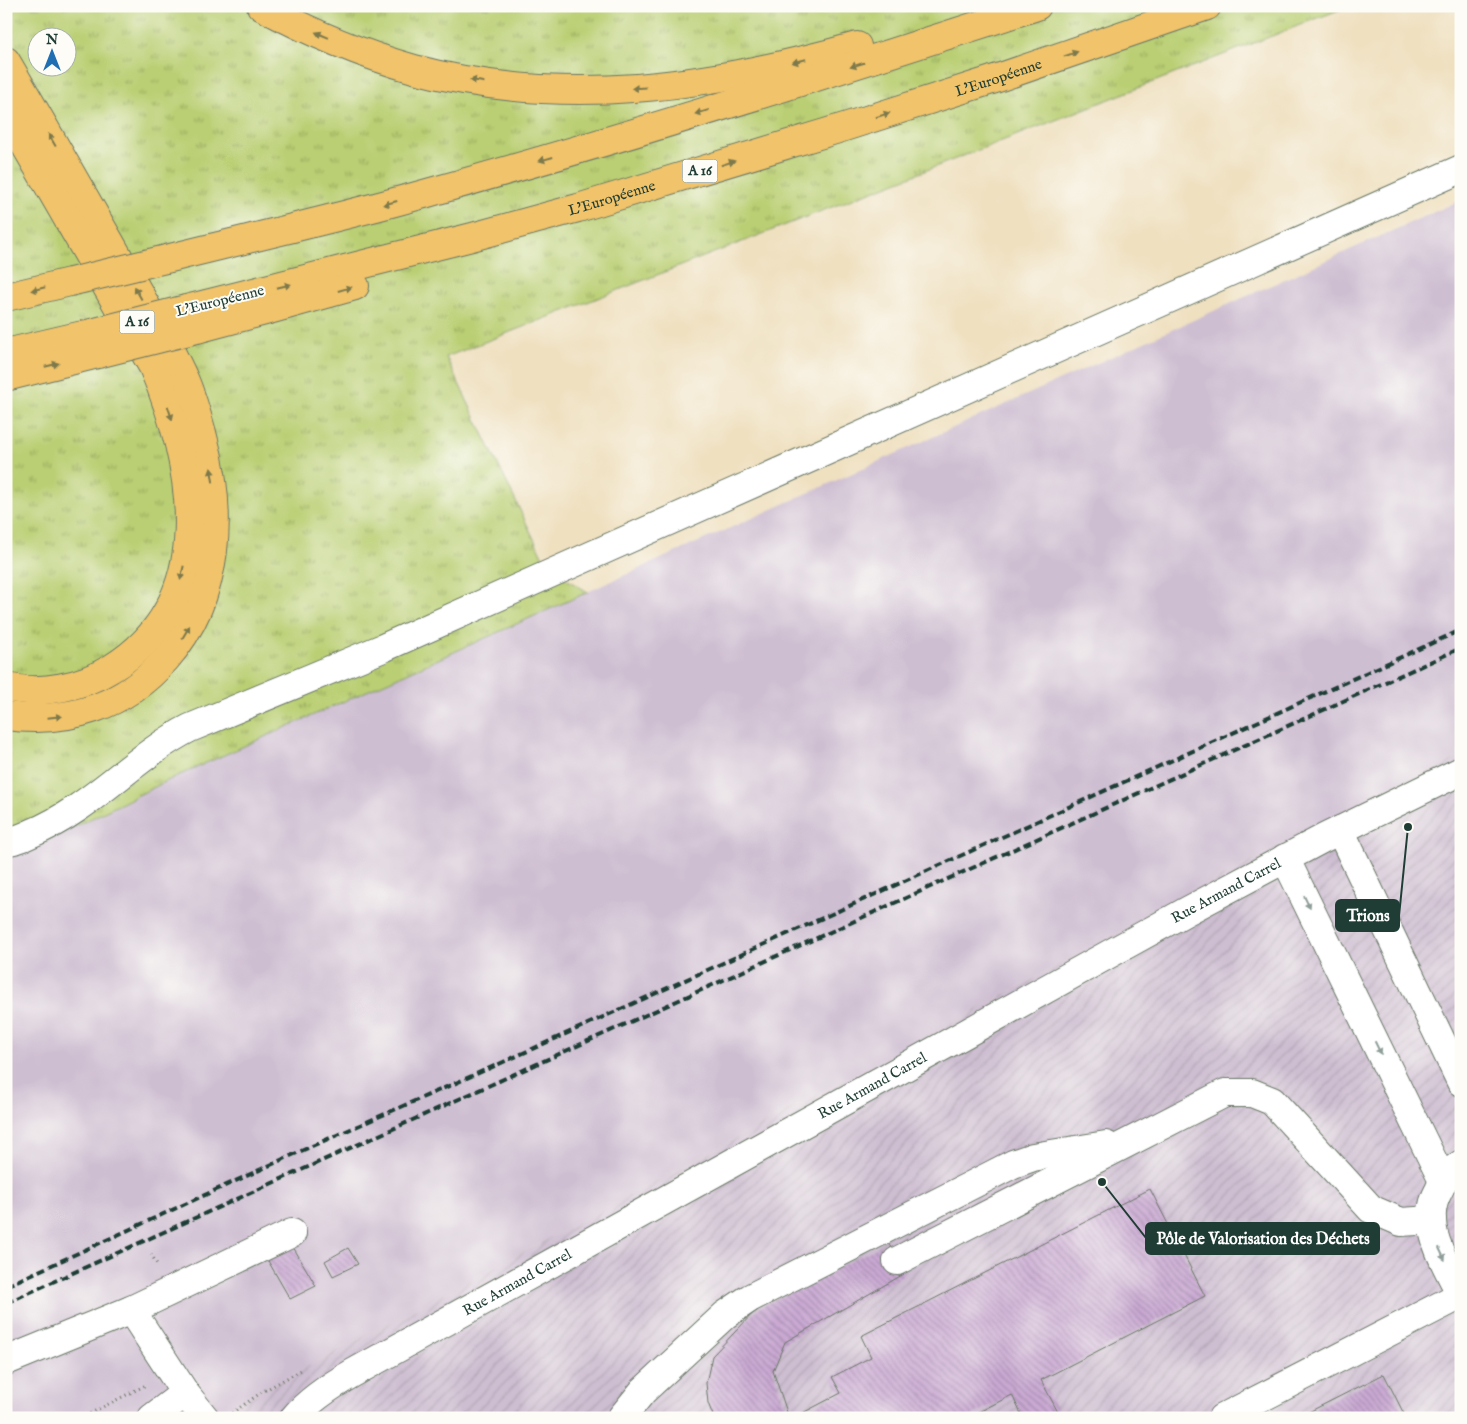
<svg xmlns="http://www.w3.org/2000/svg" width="1467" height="1424" viewBox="0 0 1467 1424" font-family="'IM FELL English',serif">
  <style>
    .industrial { fill: url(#industrial-furrows) }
    .railway { fill: #cebed1 }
    .grass { fill: url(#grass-tufts); stroke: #6c8654; fill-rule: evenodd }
    .building { fill: url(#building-back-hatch) }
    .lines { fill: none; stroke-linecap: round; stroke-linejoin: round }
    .minor-casing { stroke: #687665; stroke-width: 30 }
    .highway-casing { stroke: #687665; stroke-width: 30 }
    .path { stroke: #687665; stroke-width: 3; stroke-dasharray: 1 4; stroke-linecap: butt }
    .minor { stroke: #fff; stroke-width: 28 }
    .highway { stroke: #f1c36a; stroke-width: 28 }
    .rail { stroke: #1f3d34; stroke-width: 4; stroke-dasharray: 8 4; stroke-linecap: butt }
    .highway-bridge-casing { stroke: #687665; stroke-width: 30; stroke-linecap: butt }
    .highway-bridge { stroke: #f1c36a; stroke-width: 28 }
    .oneway { fill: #7d794c }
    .oneway2 { fill: #8f9e9a }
    .labels { text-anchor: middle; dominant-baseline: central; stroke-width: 4; stroke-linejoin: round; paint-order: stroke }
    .shield { fill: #fdfcf7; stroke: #62766e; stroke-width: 1 }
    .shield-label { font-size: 14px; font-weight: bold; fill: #1f3d34 }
    .street-label { font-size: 15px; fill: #1f3d34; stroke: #fdfcf7 }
    .leader { fill: none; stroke: #1f3d34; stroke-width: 2 }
    .callout-dot { fill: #1f3d34; stroke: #fdfcf7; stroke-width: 2 }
    .callout { fill: #1f3d34; stroke: #1f3d34; stroke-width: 2 }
    .callout-label { font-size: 16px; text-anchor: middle; font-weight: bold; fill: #fff }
  </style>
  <defs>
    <pattern id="industrial-furrows" width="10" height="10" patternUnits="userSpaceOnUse" patternTransform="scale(1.25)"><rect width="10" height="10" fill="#cebed1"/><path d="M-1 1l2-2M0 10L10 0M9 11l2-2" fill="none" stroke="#b0a4b4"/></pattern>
    <pattern id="grass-tufts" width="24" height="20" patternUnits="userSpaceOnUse" patternTransform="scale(1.25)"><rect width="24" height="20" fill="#bacf73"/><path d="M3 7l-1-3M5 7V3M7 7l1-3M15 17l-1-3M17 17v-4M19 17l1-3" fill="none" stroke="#97a95f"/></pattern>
    <pattern id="building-back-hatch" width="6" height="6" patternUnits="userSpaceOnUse" patternTransform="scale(1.25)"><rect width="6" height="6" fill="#caa9d3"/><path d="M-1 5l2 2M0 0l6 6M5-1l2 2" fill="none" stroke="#a38bac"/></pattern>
  </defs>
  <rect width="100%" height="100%" fill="#fdfcf7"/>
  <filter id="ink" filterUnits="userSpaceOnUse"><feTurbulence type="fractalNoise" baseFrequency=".02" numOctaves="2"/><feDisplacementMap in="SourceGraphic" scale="10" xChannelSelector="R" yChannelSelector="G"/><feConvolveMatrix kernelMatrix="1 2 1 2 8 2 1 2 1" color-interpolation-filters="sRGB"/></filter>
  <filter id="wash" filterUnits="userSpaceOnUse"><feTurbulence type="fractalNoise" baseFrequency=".0096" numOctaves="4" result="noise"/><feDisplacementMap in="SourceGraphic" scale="20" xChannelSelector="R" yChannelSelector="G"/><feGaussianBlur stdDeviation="1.12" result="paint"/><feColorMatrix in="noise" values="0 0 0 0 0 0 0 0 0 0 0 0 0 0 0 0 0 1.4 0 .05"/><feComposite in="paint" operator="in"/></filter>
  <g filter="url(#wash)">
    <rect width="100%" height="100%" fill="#efe0c0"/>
    <!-- industrial -->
    <path class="industrial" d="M1461 756V1418H211L896 1053 1333 817Z"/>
    <!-- railway -->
    <path class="railway" d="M1461 200V756L1333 817 896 1053 211 1418H6V857L19 854 175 777Z"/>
    <!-- grass -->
    <path class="grass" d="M6 6H1349L446 357 548 568 588 592 175 777 19 854 6 857ZM38 38H68V68H38Z"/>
    <g id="blocks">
      <!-- building -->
      <path class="building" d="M1150 1189 1205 1296 1041 1380 1061 1418H1023L1012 1395 967 1418H793L841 1393 832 1377 871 1357 861 1336Z
        M888 1242 904 1274 785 1342 773 1371 789 1418H714L708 1403 706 1383 712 1356 757 1309Z
        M292 1245 316 1286 290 1299 267 1259Z
        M348 1248 358 1264 333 1276 325 1261Z
        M1384 1374 1406 1418H1297Z"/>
    </g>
  </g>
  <g filter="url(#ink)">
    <use href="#blocks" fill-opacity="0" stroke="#687665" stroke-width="1"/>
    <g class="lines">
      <!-- minor casing -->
      <g class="minor-casing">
        <g id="minor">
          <path d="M1340 830 1461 1082"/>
          <path d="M6 841C15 841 24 837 32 833 91 809 133 757 190 728L383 648 1461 169"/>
          <path d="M1285 858 1443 1181"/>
          <path d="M1461 1164C1451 1170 1443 1180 1439 1190 1434 1199 1431 1210 1432 1220 1432 1243 1451 1274 1461 1295"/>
          <path d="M897 1261 1225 1093H1252L1272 1101 1371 1209 1401 1222 1432 1220"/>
          <path d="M131 1310 292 1233"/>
          <path d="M6 1361 131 1310 185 1393 205 1418"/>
          <path d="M152 1418 185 1393"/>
          <path id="s1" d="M294 1418C310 1399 332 1385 353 1373L1187 911 1324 838 1461 771"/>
          <path d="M621 1418 643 1391 725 1315 750 1298 1013 1164 1033 1157 1106 1145"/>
          <path d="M1222 1418 1461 1295"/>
        </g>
      </g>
      <!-- highway casing -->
      <g class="highway-casing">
        <g id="highway">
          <path d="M261 6C309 32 361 54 414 69 565 109 710 87 857 46"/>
          <path d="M6 61C43 124 79 188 115 251 139 294 165 336 185 381 192 397 197 415 202 433 224 511 221 596 166 659 124 707 68 724 6 716"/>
          <path d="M6 112 153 367C195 467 220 601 112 668 82 687 41 695 6 687"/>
          <path d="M166 259C254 237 343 217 431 192 634 135 836 72 1037 6"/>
          <path d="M6 297 70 282"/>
          <path id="s2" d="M186 309 472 237 578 208 835 130 992 80 1207 6"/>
          <path d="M197 329 269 310 355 286"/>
          <path d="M6 353 87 334"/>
          <path d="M6 377 98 354"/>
        </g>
      </g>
      <!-- path -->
      <path class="path" d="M151 1254 158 1266
        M232 1413 262 1392 303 1369
        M81 1418 146 1385"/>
      <!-- minor -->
      <use href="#minor" class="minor"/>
      <!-- highway -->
      <use href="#highway" class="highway"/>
      <!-- rail -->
      <path class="rail" d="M6 1286 312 1146 499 1064 1461 630
        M6 1303 1461 648"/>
      <!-- highway-bridge casing -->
      <g class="highway-bridge-casing">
        <path id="highway-bridge" d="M70 282 166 259
          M87 334 186 309
          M98 354 197 329"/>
      </g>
      <!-- highway-bridge -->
      <use href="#highway-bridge" class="highway-bridge"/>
    </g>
    <!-- one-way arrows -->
    <defs><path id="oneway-solid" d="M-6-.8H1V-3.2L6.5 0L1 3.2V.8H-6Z" transform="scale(1.25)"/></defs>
    <g class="oneway">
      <use href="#oneway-solid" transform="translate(322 35) rotate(-157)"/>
      <use href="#oneway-solid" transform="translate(1071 54) rotate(-19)"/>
      <use href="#oneway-solid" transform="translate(799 61) rotate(166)"/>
      <use href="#oneway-solid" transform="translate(857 65) rotate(162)"/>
      <use href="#oneway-solid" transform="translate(477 81) rotate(-171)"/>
      <use href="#oneway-solid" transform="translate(639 88) rotate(176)"/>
      <use href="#oneway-solid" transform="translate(702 112) rotate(164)"/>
      <use href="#oneway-solid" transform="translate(883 115) rotate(-18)"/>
      <use href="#oneway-solid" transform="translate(52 140) rotate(-120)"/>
      <use href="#oneway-solid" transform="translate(546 159) rotate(164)"/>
      <use href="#oneway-solid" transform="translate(728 163) rotate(-17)"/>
      <use href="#oneway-solid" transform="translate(390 203) rotate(165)"/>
      <use href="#oneway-solid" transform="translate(284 286) rotate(-14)"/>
      <use href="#oneway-solid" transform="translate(38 289) rotate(167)"/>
      <use href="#oneway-solid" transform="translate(345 289) rotate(-16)"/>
      <use href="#oneway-solid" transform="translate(138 293) rotate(-119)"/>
      <use href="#oneway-solid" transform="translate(52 365) rotate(-14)"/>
      <use href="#oneway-solid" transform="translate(170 413) rotate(72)"/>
      <use href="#oneway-solid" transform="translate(212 475) rotate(-99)"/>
      <use href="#oneway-solid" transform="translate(182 573) rotate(103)"/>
      <use href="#oneway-solid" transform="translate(186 632) rotate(-60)"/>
      <use href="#oneway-solid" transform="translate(55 717) rotate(-6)"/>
    </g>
    <g class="oneway2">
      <use href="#oneway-solid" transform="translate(1307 902) rotate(64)"/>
      <use href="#oneway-solid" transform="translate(1378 1048) rotate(64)"/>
      <use href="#oneway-solid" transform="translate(1442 1254) rotate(65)"/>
    </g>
  </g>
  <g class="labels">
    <!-- shield labels -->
    <g class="shield">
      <rect x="682.5" y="159.5" width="35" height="23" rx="4"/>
      <rect x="119.5" y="310.5" width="35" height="23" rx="4"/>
    </g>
    <g class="shield-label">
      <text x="700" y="171">A 16</text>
      <text x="137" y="322">A 16</text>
    </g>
    <!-- street labels -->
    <g class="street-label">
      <text stroke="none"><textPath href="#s2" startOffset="845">L'Européenne</textPath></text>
      <text stroke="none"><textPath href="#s2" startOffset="440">L'Européenne</textPath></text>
      <text transform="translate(220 301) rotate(-14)">L'Européenne</text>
      <text stroke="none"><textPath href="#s1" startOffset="1072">Rue Armand Carrel</textPath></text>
      <text stroke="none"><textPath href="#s1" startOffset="668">Rue Armand Carrel</textPath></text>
      <text stroke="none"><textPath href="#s1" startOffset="262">Rue Armand Carrel</textPath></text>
    </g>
  </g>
  <!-- callouts -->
  <path class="leader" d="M1408 827L1399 916M1102 1182L1146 1238"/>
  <g class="callout-dot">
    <circle cx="1408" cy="827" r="5"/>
    <circle cx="1102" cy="1182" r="5"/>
  </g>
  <g class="callout">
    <rect x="1336" y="900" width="63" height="31" rx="5"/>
    <rect x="1146" y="1223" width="233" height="31" rx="5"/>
  </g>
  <g class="callout-label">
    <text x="1368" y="921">Trions</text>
    <text x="1263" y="1244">Pôle de Valorisation des Déchets</text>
  </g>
  <!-- margin -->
  <rect width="1467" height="1424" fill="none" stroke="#fdfcf7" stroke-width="25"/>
  <!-- north arrow -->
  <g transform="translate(52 52)"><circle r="24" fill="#fdfcf7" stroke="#a4b0a9"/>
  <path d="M0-4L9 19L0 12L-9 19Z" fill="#1f6fb2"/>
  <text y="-8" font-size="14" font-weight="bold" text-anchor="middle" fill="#1f3d34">N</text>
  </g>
</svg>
